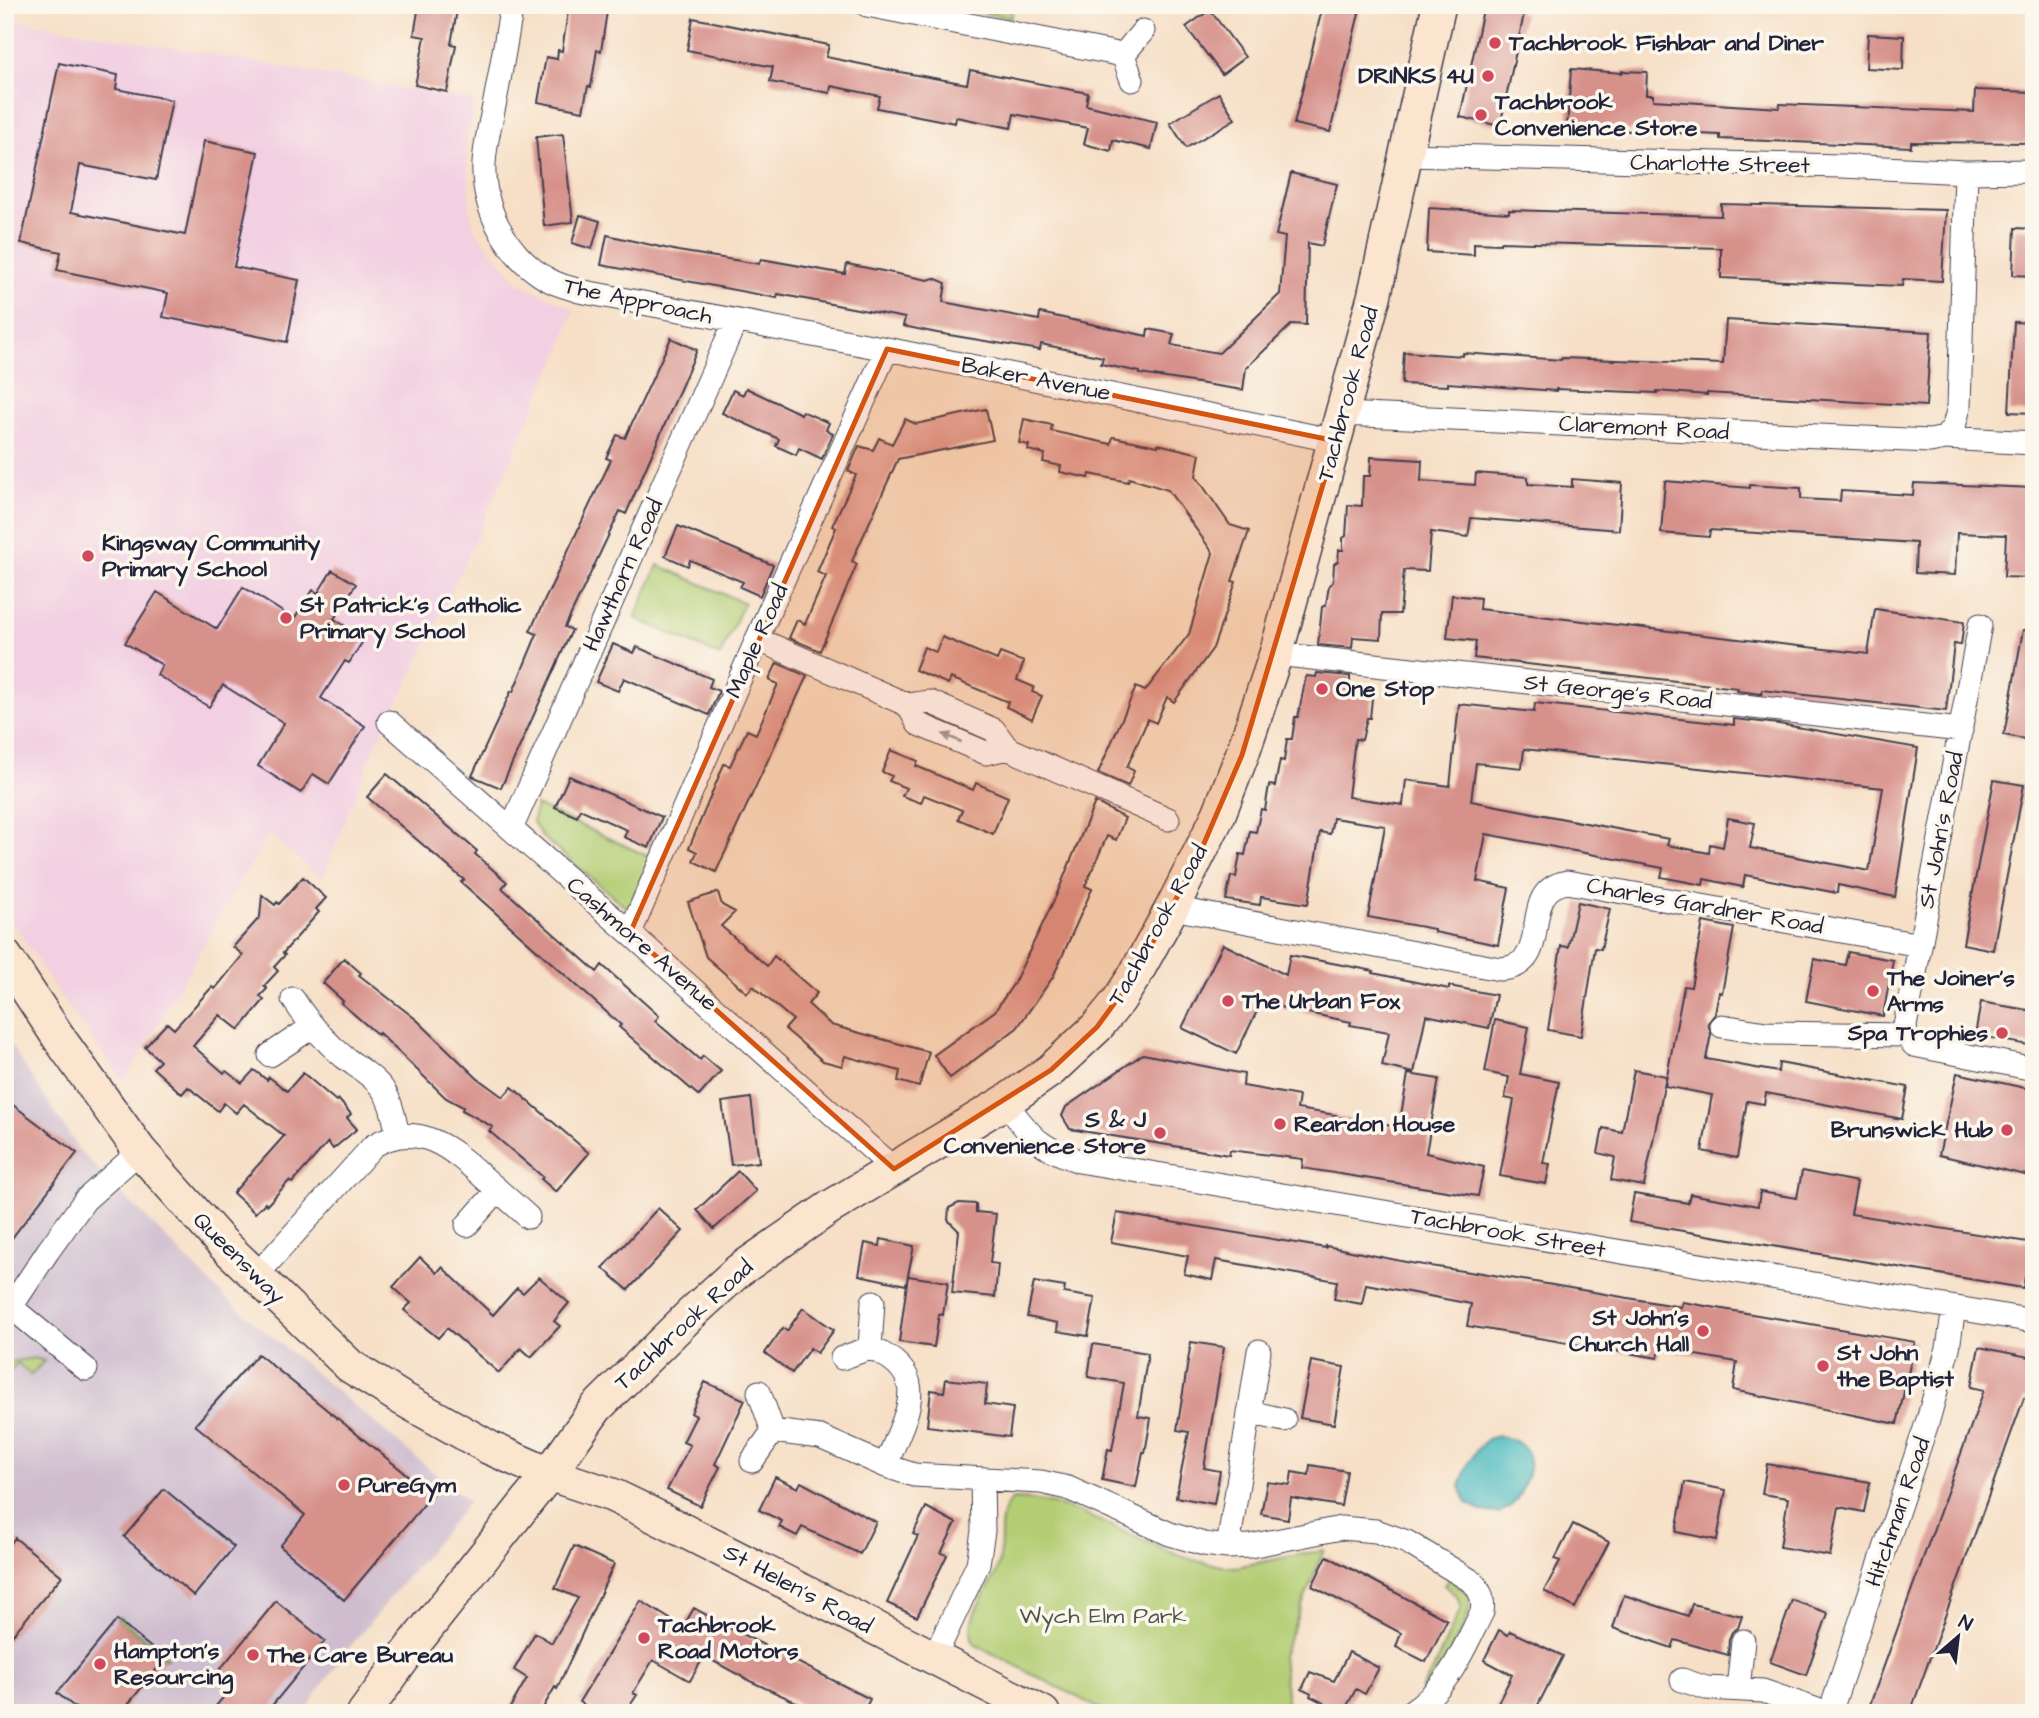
<svg xmlns="http://www.w3.org/2000/svg" width="2039" height="1718" viewBox="0 0 2039 1718" font-family="'Architects Daughter',sans-serif">
  <style>
    .built { fill: #f2cfe1 }
    .industrial { fill: #cfbdcf }
    .green { fill: #b3cd73; stroke: #6a7857; stroke-width: 2 }
    .water { fill: #4ab9c0; stroke: #366e7e; stroke-width: 2 }
    .building { fill: #d7918b; fill-rule: evenodd }
    .lines { fill: none; stroke-linecap: round; stroke-linejoin: round }
    .street-casing { stroke: #423e50; stroke-width: 25 }
    .secondary-casing { stroke: #423e50; stroke-width: 36 }
    .street { stroke: #fff; stroke-width: 23 }
    .secondary { stroke: #fbe5cf; stroke-width: 33 }
    .oneway { fill: #9c9ca7 }
    .marked { fill: #d45411; fill-opacity: 0.2; stroke: #d45411; stroke-width: 5; stroke-linejoin: round }
    .poi-dot { fill: #d1495b; stroke: #fbf7ec; stroke-width: 2.5 }
    .labels { text-anchor: middle; dominant-baseline: central; stroke-width: 7; stroke-linejoin: round; paint-order: stroke }
    .poi-label { font-size: 23px; font-weight: bold; fill: #22223b; stroke: #fbf7ec; text-anchor: start }
    .street-label { font-size: 23px; fill: #22223b; stroke: #fbf7ec }
    .park-label { font-size: 23px; fill: #4e554c; stroke: #fbf7ec }
  </style>
  <rect width="100%" height="100%" fill="#fbf7ec"/>
  <filter id="ink" filterUnits="userSpaceOnUse"><feTurbulence type="fractalNoise" baseFrequency=".0143" numOctaves="2"/><feDisplacementMap in="SourceGraphic" scale="14" xChannelSelector="R" yChannelSelector="G"/><feConvolveMatrix kernelMatrix="1 2 1 2 8 2 1 2 1" color-interpolation-filters="sRGB"/></filter>
  <filter id="wash" filterUnits="userSpaceOnUse"><feTurbulence type="fractalNoise" baseFrequency=".00686" numOctaves="4" result="noise"/><feDisplacementMap in="SourceGraphic" scale="28" xChannelSelector="R" yChannelSelector="G"/><feGaussianBlur stdDeviation="1.57" result="paint"/><feColorMatrix in="noise" values="0 0 0 0 0 0 0 0 0 0 0 0 0 0 0 0 0 1.4 0 .05"/><feComposite in="paint" operator="in"/></filter>
  <g filter="url(#wash)">
    <rect width="100%" height="100%" fill="#f6dfc6"/>
    <!-- built -->
    <path class="built" d="M5 18 475 101 466 143 470 212 474 230 519 283 574 309 561 348 463 567 397 705 376 744 322 879 269 833 124 1082 59 994 5 911Z"/>
    <!-- industrial -->
    <path class="industrial" d="M5 1036 79 1150 222 1295 469 1502 343 1655 304 1713H5Z"/>
    <!-- green -->
    <path class="green" d="M943 5H1013L1011 18Z
      M658 565 744 603 720 656 635 618Z
      M536 805 654 859 633 909H628L541 836 533 822Z
      M35 1358 44 1361 31 1375 17 1363 5 1377V1363L8 1362Z
      M1013 1499C1091 1498 1155 1564 1236 1567L1324 1550 1282 1656 1288 1713H1108L974 1644C962 1617 990 1591 998 1567 1005 1547 994 1512 1013 1499Z
      M1449 1578 1468 1594C1478 1616 1437 1673 1423 1691L1421 1689 1433 1670 1461 1608 1457 1596 1444 1585Z
      M119 1617 168 1658 165 1659 117 1620Z"/>
    <!-- water -->
    <path class="water" d="M1498 1436C1527 1440 1536 1458 1524 1484 1521 1491 1518 1499 1513 1504 1509 1508 1503 1510 1499 1513L1481 1511 1467 1503 1460 1487 1466 1468 1475 1452 1487 1439Z"/>
    <g id="blocks">
      <!-- building -->
      <path class="building" d="M419 5H458L451 44 456 45 447 92 415 85 425 37 414 35Z
        M569 5H608L601 51 597 50 591 87 588 86 583 111 538 102 546 57 557 59 558 50 562 51Z
        M1323 5H1361L1330 132 1294 124Z
        M1484 5H1520L1519 13 1524 14 1500 126 1460 117Z
        M1210 10 1245 57 1222 74 1186 27Z
        M693 18 829 45 826 57 900 72 967 84 970 70 1088 93 1086 105 1157 122 1151 149 1113 140 1111 151 1084 144 1088 128 1014 114 1011 128 956 117 955 123 877 108 880 96 831 86 830 93 770 82 773 67 687 50Z
        M1868 34 1904 36 1903 70 1866 68Z
        M59 63 118 75 116 89 172 100 156 180 80 165 71 212 185 235 204 141 258 152 234 267 299 280 287 342 163 317 168 293 57 270 61 252 21 243Z
        M1571 69 1622 73V71L1647 72 1646 95H1653V100L1779 108 1780 104 1974 112 1975 90 2034 92V143L1911 142V147L1720 139V135L1567 128Z
        M1219 93 1235 119 1186 148 1170 123Z
        M563 134 573 222 544 226 536 137Z
        M1291 173 1337 184 1322 246 1308 243 1306 325 1292 324 1246 368 1243 390 1140 374V372L1101 364 1103 357 1041 344 1040 350 937 333 903 326 905 318 778 294 777 298 601 265 607 235 678 251 759 264 761 259 845 274 847 264 928 280 934 278 946 283 943 302 1039 320 1040 313 1147 336 1148 329 1174 334 1171 345 1219 353 1280 294 1285 237 1276 235Z
        M1721 204 1946 210 1942 281 1903 279 1902 286 1721 278V248L1500 242V244L1474 243V255L1427 252 1429 208 1509 213V210L1721 216Z
        M580 215 600 221 592 249 572 243Z
        M2015 228 2034 229V276L2013 275Z
        M1726 320 1931 332 1926 406 1707 393V395L1657 391V393L1556 389V391L1448 383V386L1402 384 1404 352 1463 356V353L1561 360 1562 358 1723 364Z
        M2014 322 2034 323V413L2009 412Z
        M671 338 697 350 626 514 620 511 565 627 572 630 501 788 472 776 511 691 513 692 537 634 530 631 611 460 606 458 617 435 625 438Z
        M746 388 801 414 802 411 829 423 826 430 833 434 822 459 799 448 796 455 776 446 779 439 722 413 733 390 743 395Z
        M986 409 993 440 898 459 852 561 857 564 820 651 789 638 797 620 805 624 826 576 817 572 836 528 832 526 856 475 848 471 859 446 873 450 879 438 892 444 905 419 916 424Z
        M1024 419 1052 425 1051 431 1111 444 1113 437 1158 446V444L1200 454 1196 476 1230 525 1249 531 1232 581 1236 582 1213 648 1174 702 1167 697 1156 723 1148 719 1127 767 1134 771 1128 786 1098 773 1136 687 1145 691 1189 634 1213 553 1168 490 1129 478 1128 482 1090 474 1089 478 1060 472 1061 466 1043 462 1045 454 1028 450 1029 445 1019 443Z
        M1371 457 1422 460 1421 481 1475 485 1476 473 1528 477V484L1572 487V479L1622 483 1619 530 1471 518 1468 537 1431 532 1428 571 1404 570 1400 614H1382L1381 639 1353 637 1352 648 1318 645 1322 607 1326 605 1329 585 1333 582 1334 564 1338 561 1339 550H1343V538L1346 536 1348 505 1362 506 1363 476H1370Z
        M1665 481 1750 488V485L1801 488V499L1840 501 1841 491 1913 495 1914 483 2034 488V578L2004 577 2006 535 1957 533 1955 575 1915 573 1916 543 1710 530 1709 537 1661 533Z
        M678 526 773 565 760 596 740 587 743 582 690 560 688 566 665 556Z
        M332 570 356 584 334 619 365 638 349 663 345 661 321 698 365 726 329 784 313 774 301 793 258 766 284 723 223 685 209 707 157 675 162 665 125 643 157 592 217 629 243 587 294 619 313 590 318 593Z
        M1452 595 1480 598 1479 609 1868 654 1875 609 1964 622 1961 645 1954 644 1946 711 1762 690V694L1737 691 1738 688 1474 658 1476 641 1447 638Z
        M2023 630 2034 631V741L2004 735Z
        M942 637 997 660 1000 653 1024 662 1017 680 1034 687 1032 692 1042 696 1032 719 1006 707 1008 702 951 678 948 684 915 670 924 647 936 652Z
        M613 644 634 653 637 647 712 679 709 687 719 691 709 715 624 678 618 691 596 682Z
        M777 663 807 676 716 872 693 861 697 852 689 848 724 764 730 766 747 730 756 734 778 684 769 680Z
        M1317 673 1350 676V686L1373 689 1370 718H1367L1362 740 1355 739 1348 797 1403 805 1406 780 1450 786 1459 704 1534 712 1535 703 1734 725V719L1779 724 1918 748 1895 897 1838 885 1837 893 1745 875 1743 887 1704 879 1703 885 1661 877 1663 868 1486 834 1477 881 1509 888 1498 945 1434 932V929L1368 917 1385 826 1333 818 1330 834 1320 832 1308 904 1261 897 1260 905 1226 900 1231 876 1236 877 1240 854 1245 855 1250 831 1256 832 1261 809 1265 810 1269 785 1275 786 1280 760 1284 761 1287 739H1292L1295 717H1298L1306 676 1316 677ZM1524 749 1883 788 1869 871 1750 848 1755 823 1728 818 1723 847 1710 844 1709 853 1667 845 1669 839 1471 801 1476 763 1522 768Z
        M891 750 918 761 916 766 973 790 976 783 1008 797 993 834 958 819 962 810 924 795 921 803 902 796 906 788 889 781 892 776 882 772Z
        M387 774 477 851 475 854 507 882 502 888 597 972 602 965 659 1016 655 1021 700 1060 703 1056 721 1071 699 1096 619 1027 621 1025 461 882 464 880 367 797Z
        M569 776 662 817 649 848 624 837 627 830 580 809 577 817 555 807Z
        M1994 780 2024 785 1993 950 1963 944Z
        M1095 802 1125 818 1116 840 1107 836 1085 886 1092 889 1053 977 1017 1028 950 1078 934 1055 995 1011 1014 983 1056 896Z
        M303 877 326 898 316 909 319 912 283 953 285 955 274 967 278 971 264 986 267 989 260 996 264 1000 239 1030 220 1015 193 1046 224 1073 226 1071 242 1083 254 1070 267 1080 269 1077 287 1091 303 1073 336 1101 338 1099 351 1114 347 1118 357 1129 333 1149 328 1142 292 1183 289 1181 267 1205 265 1203 255 1213 233 1193 284 1136 244 1104 236 1113 224 1103 218 1111 188 1087 182 1094 153 1068 160 1061 145 1047 167 1023 174 1029 212 987 215 989 243 955 233 947 260 917 262 895 275 905 277 902 279 904Z
        M718 892 722 905 735 912 721 926 767 966 774 956 817 993 808 1004 831 1025 929 1052 919 1087 898 1081 900 1071 845 1056 842 1066 823 1061 785 1029 793 1020 753 986 747 993 706 957 688 902Z
        M1578 902 1610 909 1601 949 1595 948 1581 1036 1548 1030 1561 946 1568 947Z
        M1703 922 1734 928 1722 993 1719 992 1715 1014 1708 1023 1711 1034 1706 1059 1778 1072 1779 1063 1908 1087 1902 1119 1766 1093 1764 1104 1747 1101 1737 1158 1702 1151 1712 1095 1665 1086 1684 986 1691 987Z
        M1223 944 1286 975 1290 955 1374 971 1373 973 1449 989V986L1496 995 1489 1028 1426 1015 1414 1073 1382 1066 1389 1032 1350 1025 1351 1022 1261 1003 1236 1054 1182 1028Z
        M1848 952 1893 960 1883 1016 1806 1001 1814 959 1845 965Z
        M344 958 361 973 359 975 417 1020 477 1078 503 1097 512 1087 589 1153 556 1192 541 1179 543 1177 489 1131 493 1127 462 1110 463 1107 446 1098 379 1033 378 1035 341 1003 343 1001 323 983Z
        M1981 1002 2034 1011V1046L1975 1035Z
        M1495 1020 1529 1027 1520 1074 1559 1082 1543 1163 1550 1164 1546 1184 1500 1176 1514 1100 1505 1098 1509 1077 1485 1072Z
        M1143 1054 1244 1074 1243 1086 1299 1096 1297 1109 1336 1115 1335 1117 1399 1127 1408 1074 1439 1079 1426 1153 1484 1167 1478 1196 1302 1168 1303 1159 1230 1150 1229 1155 1070 1129 1062 1116 1066 1107Z
        M1634 1070 1666 1076 1644 1186 1611 1180 1615 1157 1598 1153 1603 1128 1622 1132Z
        M1957 1073 2034 1090V1177L1939 1155Z
        M751 1098 759 1162 731 1165 722 1102Z
        M5 1099 77 1153 5 1247Z
        M738 1171 756 1191 714 1229 697 1210Z
        M1802 1171 1857 1182 1851 1214 2034 1243V1278L2025 1277 2023 1288 1629 1222 1634 1194 1688 1203 1690 1194 1758 1206 1760 1192 1797 1198Z
        M959 1203 976 1204V1212L996 1214 990 1263 998 1264 995 1297 952 1293 959 1231 948 1220 949 1208Z
        M658 1208 683 1231 628 1290 603 1268Z
        M1117 1213 1326 1248V1246L1411 1263 1476 1273V1272L1681 1307 1682 1302 1915 1342 1897 1424 1733 1390 1737 1362 1660 1349 1658 1358 1467 1326 1471 1304 1366 1284 1362 1304 1334 1299 1337 1281 1216 1260 1212 1280 1184 1274 1188 1256 1111 1242Z
        M881 1239 914 1246 906 1285 859 1275 865 1243 880 1246Z
        M420 1257 437 1273 442 1267 493 1315 517 1288 523 1293 539 1277 569 1303 554 1321 560 1326 531 1357 521 1348 499 1373 447 1328 438 1338 404 1310 411 1303 393 1287Z
        M908 1276 948 1282 943 1315 939 1314 934 1347 899 1342Z
        M1034 1282 1065 1287 1064 1293 1095 1298 1088 1336 1057 1331 1058 1323 1027 1317Z
        M803 1308 834 1330 817 1353 810 1348 792 1373 765 1353 783 1328 787 1331Z
        M1191 1342 1224 1347 1204 1468 1220 1471 1214 1504 1176 1497 1189 1432 1177 1430Z
        M1093 1344 1148 1353 1138 1416 1151 1418 1145 1453 1143 1452 1136 1487 1102 1480 1108 1449 1112 1450 1124 1383 1088 1377Z
        M1979 1347 2034 1358V1399L2024 1398 1910 1713H1867L1984 1390 1971 1387Z
        M258 1354 432 1495 344 1600 280 1546 305 1515 195 1425Z
        M1311 1361 1344 1367 1334 1424 1300 1418Z
        M946 1379 987 1384 985 1404 1013 1408 1009 1437 927 1426 931 1390 944 1392Z
        M705 1382 745 1400 715 1464 720 1467 700 1506 667 1490 690 1445 683 1442 696 1416 691 1413Z
        M1767 1464 1870 1482 1864 1512 1839 1507 1830 1556 1780 1547 1788 1498 1762 1494Z
        M1310 1465 1347 1471 1341 1506 1291 1498 1288 1519 1261 1514 1267 1482 1290 1485 1292 1472 1309 1475Z
        M775 1477 798 1488 801 1482 876 1522 860 1554 802 1527 797 1536 779 1527 782 1521 759 1510Z
        M1685 1482 1726 1490 1717 1540 1676 1532Z
        M164 1489 234 1547 194 1596 124 1537Z
        M926 1507 956 1523 941 1553 947 1555 917 1617 887 1603 918 1536 913 1534Z
        M1573 1524 1609 1542 1575 1608 1544 1591 1560 1561 1555 1559Z
        M15 1538 62 1576 5 1644V1550Z
        M574 1546 614 1564 557 1689 555 1687 540 1713H507L527 1678 514 1670 535 1633 552 1643 578 1598 555 1588Z
        M1327 1556 1447 1620 1426 1662 1396 1647 1401 1633 1312 1586Z
        M1624 1595 1688 1616 1692 1604 1742 1616 1738 1628 1732 1632 1729 1639 1728 1655 1675 1640 1672 1648 1613 1628Z
        M1792 1600 1828 1613 1806 1675 1770 1662Z
        M276 1601 325 1641 266 1713H210L233 1686 217 1673Z
        M641 1601 683 1627 694 1608 730 1628 870 1699 863 1713H820L750 1681 704 1656 690 1681 653 1660 633 1693 637 1695 625 1713H598L579 1702Z
        M117 1620 165 1659 121 1713H82L57 1693Z
        M1499 1630 1508 1635 1510 1631 1563 1656 1534 1713H1493L1512 1675 1484 1660Z
        M1349 1652 1379 1668 1365 1694 1356 1689 1343 1713 1310 1696 1311 1694 1302 1689 1310 1672 1334 1681Z"/>
    </g>
  </g>
  <g filter="url(#ink)">
    <use href="#blocks" fill-opacity="0" stroke="#423e50" stroke-width="2"/>
    <g class="lines">
      <!-- street casing -->
      <g class="street-casing">
        <path id="street" d="M512 5C506 39 501 72 494 106 490 125 485 144 484 164 482 211 510 261 553 282 561 286 571 288 579 291L887 349 1336 441
          M867 5 1123 55
          M1132 80 1123 55 1143 31
          M1406 155 1842 166 1966 172 2034 171
          M1342 414 1930 441 1945 438 2034 443
          M1945 438 1954 426 1959 407 1966 172
          M757 639 908 705 930 702 994 730 1007 748 1168 819
          M1276 654 1961 730
          M908 705 918 724 986 753 1007 748
          M389 722 630 933 894 1169
          M511 829 735 322
          M1172 908 1500 969C1558 966 1514 891 1567 882L1920 945
          M630 933 771 607 887 349
          M293 999C308 1022 323 1040 344 1057 357 1067 372 1075 382 1088 392 1102 394 1119 398 1135
          M1722 1026 1766 1033 1906 1035 1914 1045 2034 1069
          M1906 1035 1905 1026 1980 625
          M270 1055 312 1027
          M1005 1102C1032 1137 1036 1146 1079 1161L2034 1321
          M467 1225 498 1190
          M255 1277 373 1146C417 1119 451 1148 483 1177 498 1190 513 1203 528 1217
          M11 1307 86 1369
          M5 1316 48 1251 85 1200 140 1151
          M870 1348 873 1302
          M842 1358 870 1348C937 1375 903 1416 886 1466
          M1249 1412 1284 1420
          M773 1431 820 1437 886 1466 914 1475 1041 1482 1068 1488 1170 1534 1204 1544 1228 1547 1250 1546 1341 1528 1376 1531 1407 1542 1473 1582C1481 1592 1484 1599 1482 1612 1461 1654 1450 1686 1409 1713
          M752 1461 773 1431 759 1392
          M1228 1547 1259 1351
          M934 1658 978 1564 983 1531 982 1479
          M1682 1680 1706 1688 1763 1691 1826 1713
          M1738 1689 1743 1641
          M1830 1713 1928 1420 1948 1348 1954 1308"/>
      </g>
      <!-- secondary casing -->
      <g class="secondary-casing">
        <path id="secondary" d="M5 956 61 1041 140 1151 222 1243 350 1366 401 1398 490 1448 549 1474 612 1495 637 1507 1043 1713
          M364 1713 411 1648 549 1474 596 1408 691 1314 738 1271 829 1208 1005 1102 1051 1070 1097 1027 1119 1000 1135 975 1172 908 1219 814 1242 755 1276 654 1374 297 1439 5"/>
      </g>
      <!-- street -->
      <use href="#street" class="street"/>
      <!-- secondary -->
      <use href="#secondary" class="secondary"/>
    </g>
    <!-- one-way arrows -->
    <defs><path id="oneway-solid" d="M-6-.8H1V-3.2L6.5 0L1 3.2V.8H-6Z" transform="scale(1.75)"/></defs>
    <use class="oneway" href="#oneway-solid" transform="translate(952 738) rotate(-157)"/>
  </g>
  <!-- marked area -->
  <path class="marked" d="M887 349 1336 441 1242 755 1196 862 1135 975 1097 1027 1051 1070 894 1169 630 933Z"/>
  <!-- markers -->
  <g class="poi-dot">
    <circle cx="1495" cy="43" r="7"/>
    <circle cx="1488" cy="76" r="7"/>
    <circle cx="1481" cy="115" r="7"/>
    <circle cx="88" cy="556" r="7"/>
    <circle cx="286" cy="618" r="7"/>
    <circle cx="1322" cy="689" r="7"/>
    <circle cx="1873" cy="991" r="7"/>
    <circle cx="1228" cy="1001" r="7"/>
    <circle cx="2002" cy="1033" r="7"/>
    <circle cx="1280" cy="1124" r="7"/>
    <circle cx="2007" cy="1130" r="7"/>
    <circle cx="1160" cy="1133" r="7"/>
    <circle cx="1703" cy="1331" r="7"/>
    <circle cx="1823" cy="1366" r="7"/>
    <circle cx="344" cy="1485" r="7"/>
    <circle cx="644" cy="1638" r="7"/>
    <circle cx="253" cy="1655" r="7"/>
    <circle cx="100" cy="1664" r="7"/>
  </g>
  <g class="labels">
    <!-- poi labels -->
    <g class="poi-label">
      <text x="1509" y="43">Tachbrook Fishbar and Diner</text>
      <text x="1474" y="76" text-anchor="end">DRINKS 4U</text>
      <text x="1495" y="102">Tachbrook<tspan x="1495" dy="26">Convenience Store</tspan></text>
      <text x="102" y="543">Kingsway Community<tspan x="102" dy="26">Primary School</tspan></text>
      <text x="300" y="605">St Patrick's Catholic<tspan x="300" dy="26">Primary School</tspan></text>
      <text x="1336" y="689">One Stop</text>
      <text x="1887" y="978">The Joiner's<tspan x="1887" dy="26">Arms</tspan></text>
      <text x="1242" y="1001">The Urban Fox</text>
      <text x="1988" y="1033" text-anchor="end">Spa Trophies</text>
      <text x="1146" y="1120" text-anchor="end">S &amp; J<tspan x="1146" dy="26">Convenience Store</tspan></text>
      <text x="1294" y="1124">Reardon House</text>
      <text x="1993" y="1130" text-anchor="end">Brunswick Hub</text>
      <text x="1689" y="1318" text-anchor="end">St John's<tspan x="1689" dy="26">Church Hall</tspan></text>
      <text x="1837" y="1353">St John<tspan x="1837" dy="26">the Baptist</tspan></text>
      <text x="358" y="1485">PureGym</text>
      <text x="658" y="1625">Tachbrook<tspan x="658" dy="26">Road Motors</tspan></text>
      <text x="114" y="1651">Hampton's<tspan x="114" dy="26">Resourcing</tspan></text>
      <text x="267" y="1655">The Care Bureau</text>
    </g>
    <!-- street labels -->
    <g class="street-label">
      <text transform="translate(1720 164) rotate(1)">Charlotte Street</text>
      <text transform="translate(638 301) rotate(12)">The Approach</text>
      <text transform="translate(1036 379) rotate(11)">Baker Avenue</text>
      <text transform="translate(1348 394) rotate(-75)">Tachbrook Road</text>
      <text transform="translate(1644 428) rotate(3)">Claremont Road</text>
      <text transform="translate(623 575) rotate(-66)">Hawthorn Road</text>
      <text transform="translate(757 641) rotate(-66)">Maple Road</text>
      <text transform="translate(1618 692) rotate(6)">St George's Road</text>
      <text transform="translate(1941 830) rotate(-79)">St John's Road</text>
      <text transform="translate(1705 906) rotate(10)">Charles Gardner Road</text>
      <text transform="translate(1158 925) rotate(-61)">Tachbrook Road</text>
      <text transform="translate(642 944) rotate(41)">Cashmore Avenue</text>
      <text transform="translate(1508 1233) rotate(10)">Tachbrook Street</text>
      <text transform="translate(239 1258) rotate(45)">Queensway</text>
      <text transform="translate(684 1325) rotate(-43)">Tachbrook Road</text>
      <text transform="translate(1898 1512) rotate(-71)">Hitchman Road</text>
      <text transform="translate(798 1589) rotate(28)">St Helen's Road</text>
    </g>
    <!-- park labels -->
    <g class="park-label">
      <text x="1103" y="1616">Wych Elm Park</text>
    </g>
  </g>
  <!-- margin -->
  <rect width="2039" height="1718" fill="none" stroke="#fbf7ec" stroke-width="28"/>
  <!-- north arrow -->
  <g transform="translate(1958 1637) rotate(28)" stroke="#fbf7ec" stroke-width="5" paint-order="stroke">
  <path d="M0-5L12 26L0 18L-12 26Z" fill="#22223b"/>
  <text y="-10" font-size="19" font-weight="bold" text-anchor="middle" fill="#22223b">N</text>
  </g>
</svg>
